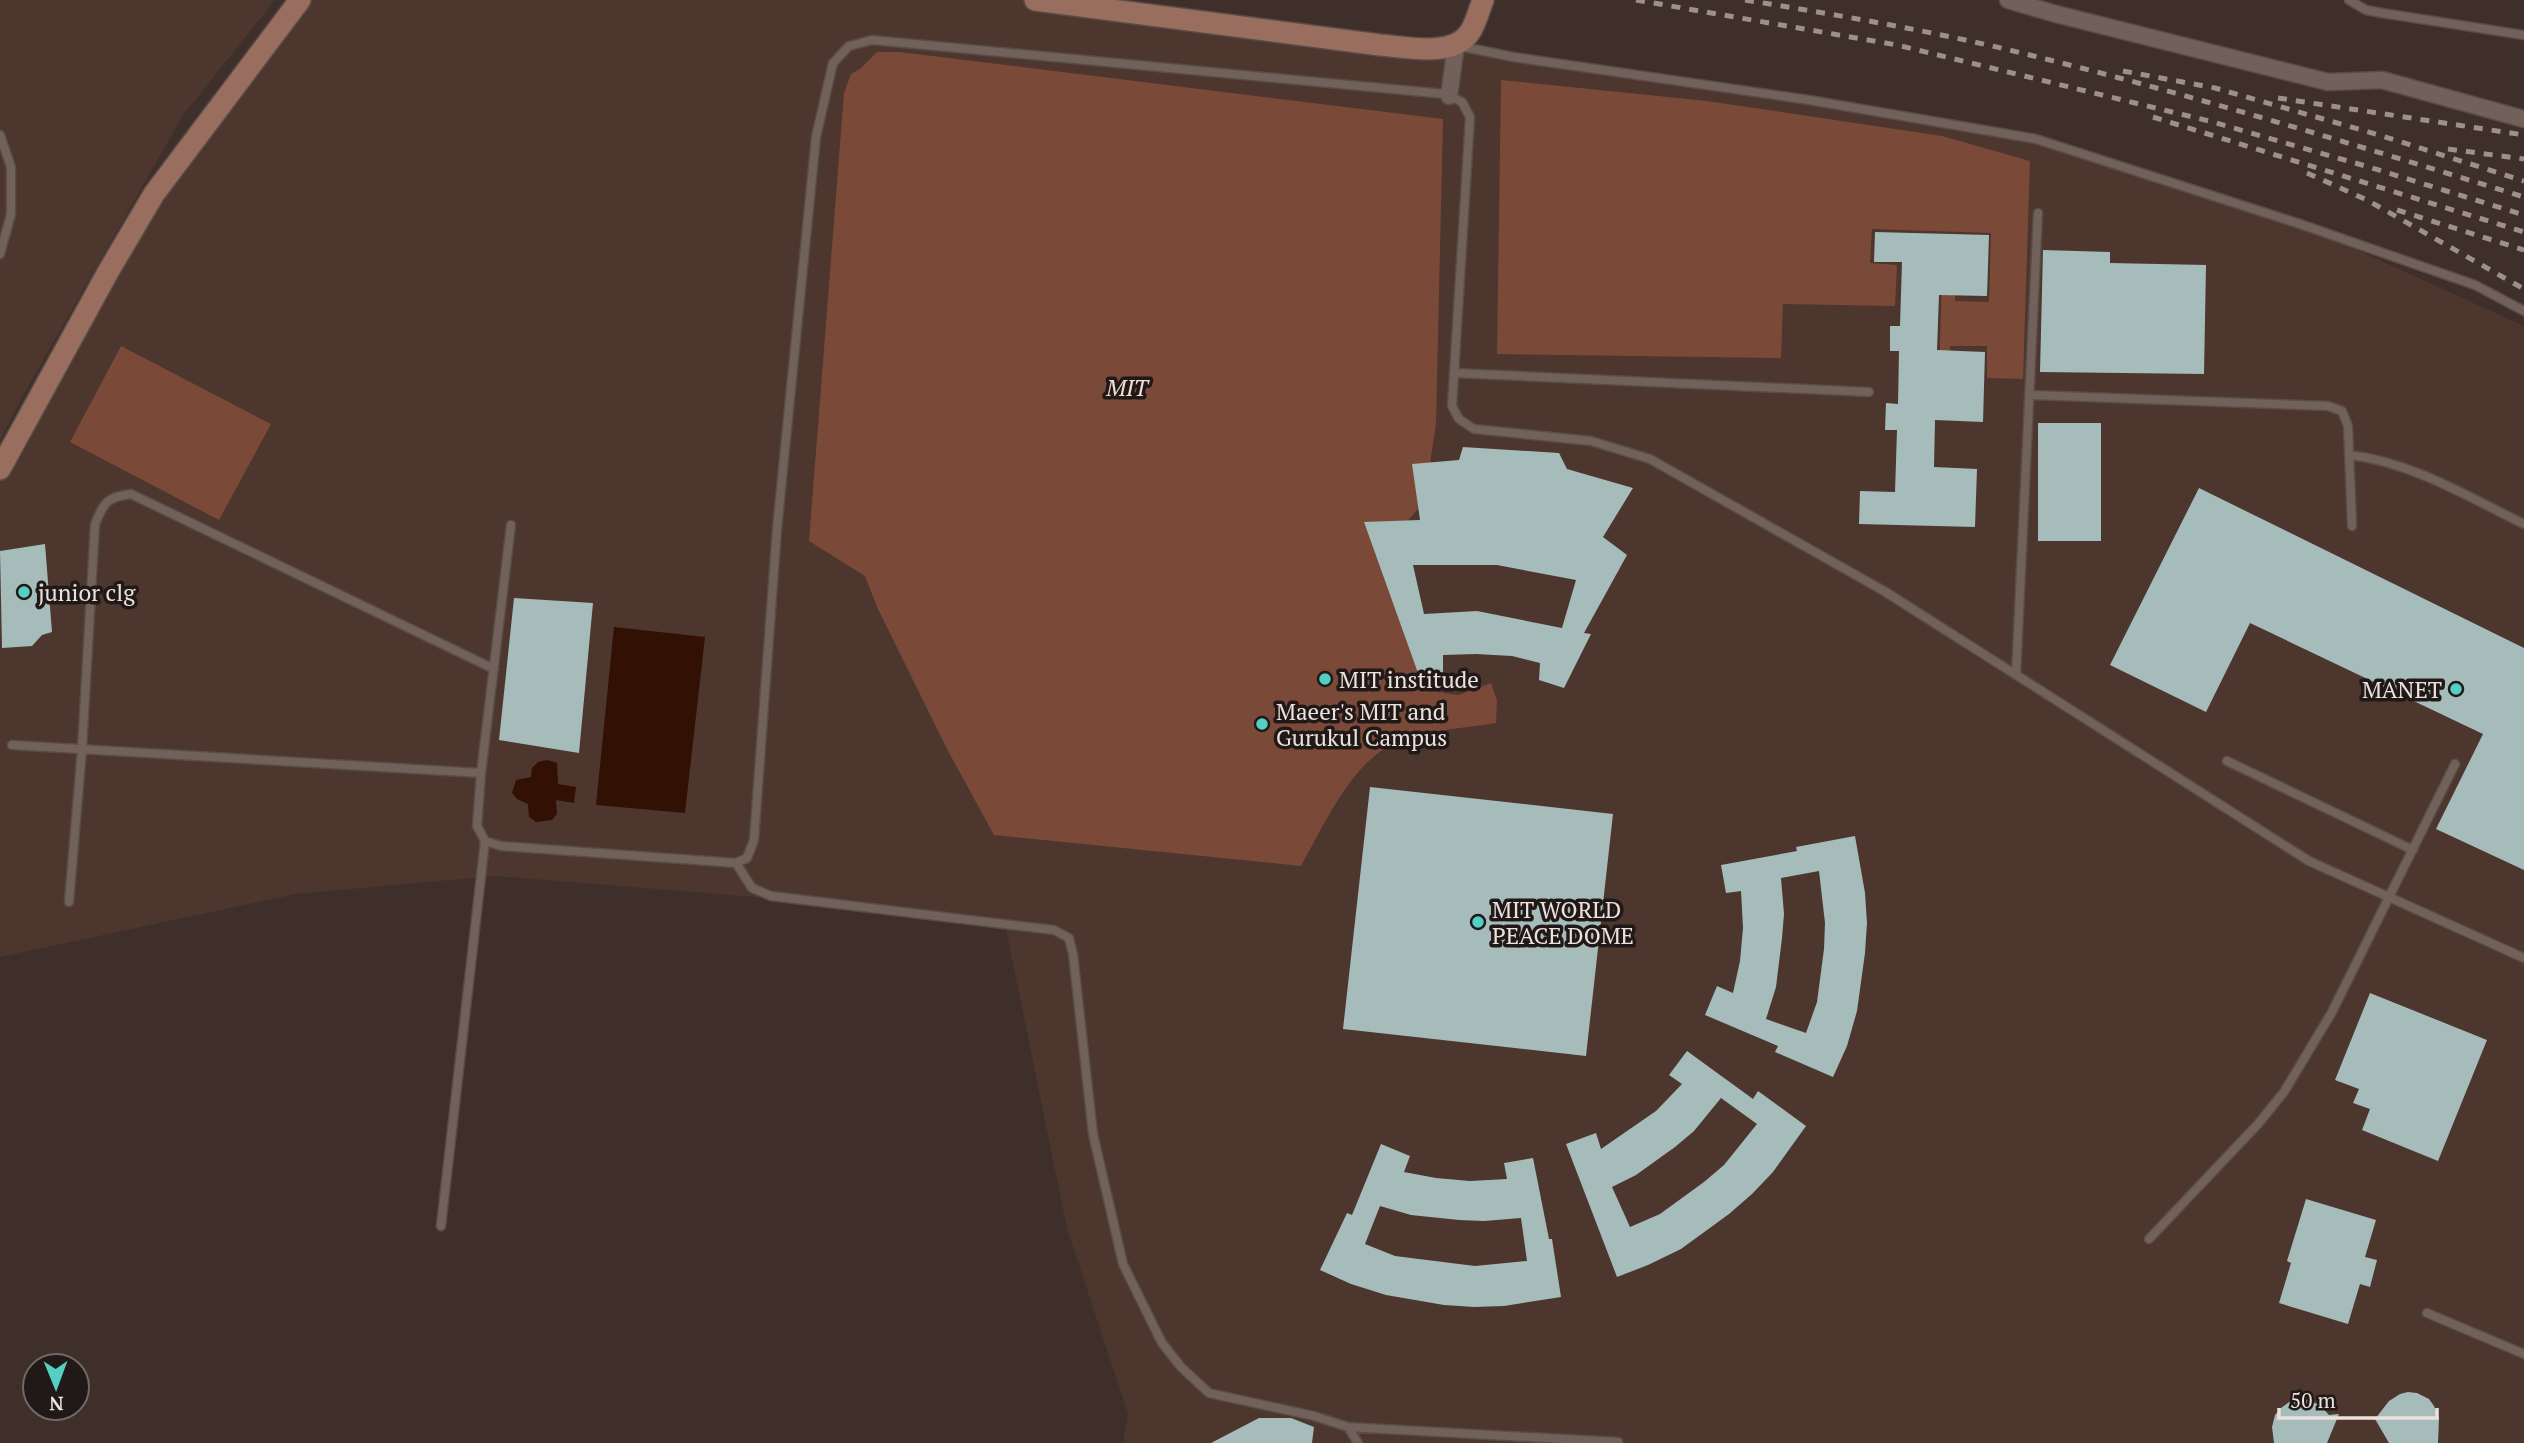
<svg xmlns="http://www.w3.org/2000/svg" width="2524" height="1443" viewBox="0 0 2524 1443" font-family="'PT Serif',serif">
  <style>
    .built { fill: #4c362e }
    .green { fill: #7b4937 }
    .water { fill: #331004 }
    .building { fill: #a6bcba; fill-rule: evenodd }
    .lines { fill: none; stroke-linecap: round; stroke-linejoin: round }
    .lane-casing { stroke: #584c47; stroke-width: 11 }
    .street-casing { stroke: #584c47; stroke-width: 19 }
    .secondary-casing { stroke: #584c47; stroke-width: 24 }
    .lane { stroke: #72605a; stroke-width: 8 }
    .street { stroke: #72605a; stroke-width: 16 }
    .secondary { stroke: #996e5e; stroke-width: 21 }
    .rail { stroke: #9d908c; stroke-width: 5; stroke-dasharray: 9 9; stroke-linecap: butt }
    .poi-dot { fill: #55cec4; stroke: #201917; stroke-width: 2.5 }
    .labels { text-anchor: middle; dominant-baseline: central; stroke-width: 7; stroke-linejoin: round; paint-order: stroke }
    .park-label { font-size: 23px; font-style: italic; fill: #f2dcd4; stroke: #201917 }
    .poi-label { font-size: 23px; fill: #ebe1dd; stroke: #201917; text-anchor: start }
  </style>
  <rect width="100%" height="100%" fill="#3f2f2a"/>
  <!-- built -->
  <path class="built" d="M0 0H275L184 114 25 392 0 440Z
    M300 0H1077L1456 45 2036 139 2300 224 2524 326V1443H1123L1128 1413 1067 1229 1005 924 816 902 495 876 296 894 0 957V469L108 272Z"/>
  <!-- green -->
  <path class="green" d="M877 52H900L1443 119 1436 424 1424 502 1390 541 1433 667 1432 691 1458 695 1491 683 1497 700 1496 723C1462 729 1416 730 1386 748 1348 770 1322 829 1301 866L994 835 947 749 877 607 865 576 809 541 844 93 851 74 861 68Z
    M1501 80 1707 101 1942 136 2030 161 2023 379 1987 378V346H1950L1949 377H1939L1942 275 1955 276V301L1989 302 1991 233 1872 229 1870 263 1897 265 1895 306 1783 304 1781 358 1497 354Z
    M121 346 271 424 219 520 70 442Z"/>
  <!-- water -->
  <path class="water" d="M614 627 705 637 685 813 596 805Z
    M547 760 557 763 558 784 576 787 574 803 556 800 557 814 552 820 536 822 529 817 528 804 517 799 512 793 516 780 531 777 532 768 538 762Z"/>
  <!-- building -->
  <path class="building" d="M1875 232 1989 235 1987 296 1939 295 1937 350 1985 352 1983 422 1935 420 1934 467 1977 469 1975 527 1859 524 1860 491 1895 492 1897 430H1885L1886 403 1898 404 1899 351H1890V326H1900L1902 262H1874Z
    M2043 250 2110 252V263L2206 265 2204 374 2040 372Z
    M2038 423H2101V541H2038Z
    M1463 447 1559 453 1567 469 1633 488 1603 537 1627 555 1584 633 1591 634 1564 688 1539 680 1540 663 1512 656 1476 654 1443 655V672L1418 673 1364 522 1420 520 1412 464 1459 460ZM1413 565H1497L1576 580 1562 628 1477 611 1424 614Z
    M2199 488 2524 648V870L2436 829 2483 734 2250 623 2206 712 2110 665Z
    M45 544 52 632 42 635 32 646 2 648 0 551Z
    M514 598 593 603 579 753 499 740Z
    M1370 787 1613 814 1586 1056 1343 1029Z
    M1855 836 1865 893 1867 923 1865 953 1857 1011 1847 1046 1833 1077 1775 1052 1778 1046 1705 1015 1717 986 1733 993 1740 961 1743 928 1741 891 1726 893 1721 865 1797 851 1796 847ZM1819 871 1825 923 1824 949 1817 1002 1806 1033 1766 1019 1776 987 1782 938 1784 914 1781 878Z
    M2370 993 2487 1040 2438 1161 2362 1130 2370 1109 2353 1103 2359 1089 2335 1080Z
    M1687 1051 1753 1099 1758 1091 1806 1126 1773 1172 1752 1194 1729 1214 1681 1249 1648 1265 1617 1277 1566 1144 1596 1133 1601 1149 1656 1111 1682 1084 1669 1075ZM1721 1098 1757 1124 1724 1165 1704 1182 1660 1214 1630 1227 1612 1187 1636 1175 1675 1147 1694 1131Z
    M1381 1144 1410 1156 1404 1172 1436 1178 1470 1181 1507 1179 1504 1163 1533 1158 1549 1239H1552L1561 1297 1504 1306 1474 1307 1444 1305 1386 1295 1351 1284 1320 1270 1347 1213 1352 1215ZM1380 1206 1411 1215 1459 1220 1484 1221 1521 1218 1527 1261 1475 1266 1395 1256 1365 1244Z
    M2306 1199 2376 1220 2365 1257 2377 1260 2370 1287 2360 1284 2348 1324 2279 1303 2291 1263 2287 1261Z
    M2408 1392 2417 1393 2429 1399 2434 1406 2439 1418 2438 1443H2389L2375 1419 2389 1401 2400 1394Z
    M2300 1399 2309 1400 2321 1406 2329 1415 2339 1414 2327 1443H2274L2272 1427 2275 1415 2281 1408 2292 1400Z
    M1259 1418H1291L1314 1427 1312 1443H1211Z"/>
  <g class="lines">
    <!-- lane casing -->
    <g class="lane-casing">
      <path id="lane" d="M2349 0 2366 10 2382 13 2524 35
        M1459 46 1513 57 1809 100 2036 139 2300 224 2475 285 2524 311
        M0 135 11 167V214L0 254
        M1455 373 1869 392
        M2029 395 2328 406 2342 411 2348 426 2352 526
        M2349 455C2412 462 2468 497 2524 524
        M511 525 481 773 477 826 485 841 501 846 736 863 747 858 754 840 777 529 816 137 833 63 849 46 872 40 1445 94 1462 102 1470 117 1452 406 1459 419 1474 429 1591 441 1650 459 1884 591 2309 861 2524 958
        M2016 675 2038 213
        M12 745 481 773
        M2227 761 2413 850
        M736 863 752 888 771 896 1054 930 1069 938 1073 954 1093 1134 1123 1264 1162 1343 1181 1367 1209 1393 1314 1416 1348 1427 1358 1443
        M69 902 82 749 95 524C104 502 107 497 131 494L494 669
        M441 1226 485 841
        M2149 1239 2258 1124 2284 1092 2332 1012 2455 764
        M2427 1313 2524 1354
        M1348 1427 1618 1442"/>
    </g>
    <!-- street casing -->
    <g class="street-casing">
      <path id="street" d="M2008 0 2056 14 2328 82 2382 80 2524 119
        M1449 96 1456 45"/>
    </g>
    <!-- secondary casing -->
    <g class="secondary-casing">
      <path id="secondary" d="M1035 0 1380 45C1407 47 1453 58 1470 32 1476 23 1479 10 1483 0
        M0 469 108 272 154 194 300 0"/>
    </g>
    <!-- lane -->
    <use href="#lane" class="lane"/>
    <!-- street -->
    <use href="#street" class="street"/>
    <!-- secondary -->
    <use href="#secondary" class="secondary"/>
    <!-- rail -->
    <path class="rail" d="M1636 0 1897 45 2209 121 2369 167 2524 215
      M1745 0C1832 14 1920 29 2005 49 2180 91 2353 144 2524 197
      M2123 71 2215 88 2379 135 2524 181
      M2278 98 2524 135
      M2153 117 2524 232
      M2448 149 2524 159
      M2307 173 2367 200 2524 289
      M2397 210 2524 250"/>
  </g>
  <!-- markers -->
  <g class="poi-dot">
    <circle cx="24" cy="592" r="7"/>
    <circle cx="1325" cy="679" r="7"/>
    <circle cx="2456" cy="689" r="7"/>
    <circle cx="1262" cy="724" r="7"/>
    <circle cx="1478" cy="922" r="7"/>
  </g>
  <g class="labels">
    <!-- park labels -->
    <g class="park-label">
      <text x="1127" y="387">MIT</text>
    </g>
    <!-- poi labels -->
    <g class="poi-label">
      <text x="38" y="592">junior clg</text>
      <text x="1339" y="679">MIT institude</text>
      <text x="2442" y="689" text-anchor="end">MANET</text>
      <text x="1276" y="711">Maeer's MIT and<tspan x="1276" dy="26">Gurukul Campus</tspan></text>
      <text x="1492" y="909">MIT WORLD<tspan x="1492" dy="26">PEACE DOME</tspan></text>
    </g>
  </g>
  <!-- north arrow -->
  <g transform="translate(56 1387) rotate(179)"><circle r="33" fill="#201917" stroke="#716966" stroke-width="2"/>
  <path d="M0-5L12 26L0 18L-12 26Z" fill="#55cec4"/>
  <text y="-10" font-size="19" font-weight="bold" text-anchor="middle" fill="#ebe1dd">N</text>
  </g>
  <!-- scale -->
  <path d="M2279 1408v10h158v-10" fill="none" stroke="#ebe1dd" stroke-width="3.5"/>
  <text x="2290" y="1408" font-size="21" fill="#ebe1dd" stroke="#201917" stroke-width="5" paint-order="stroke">50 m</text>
</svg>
